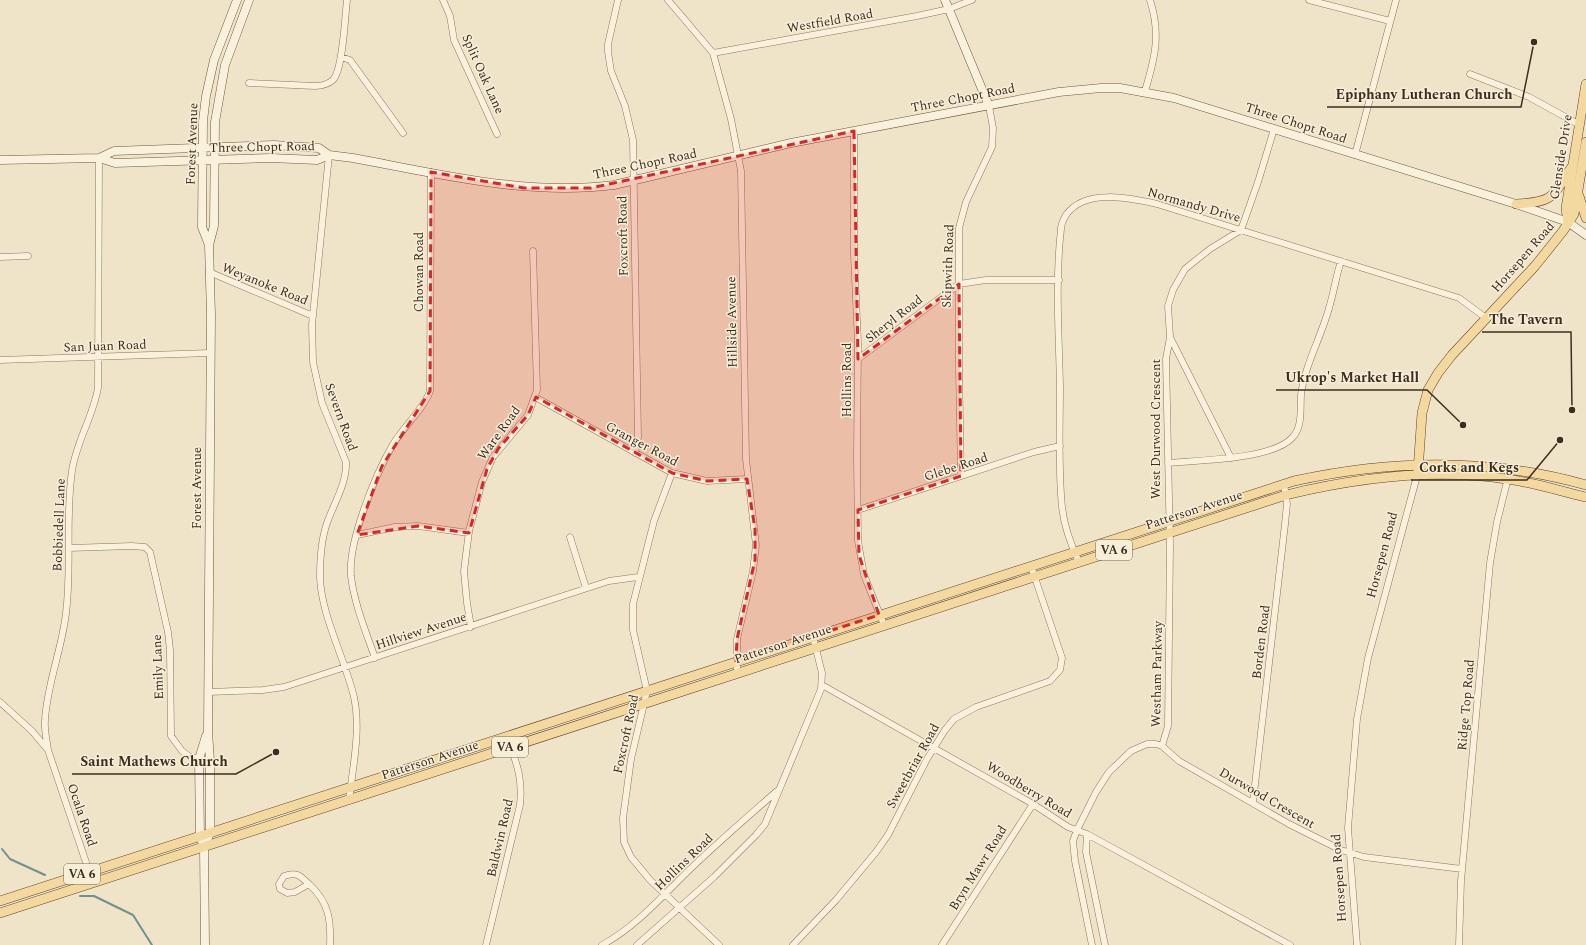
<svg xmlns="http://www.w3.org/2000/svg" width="1586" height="945" viewBox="0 0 1586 945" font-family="Spectral,serif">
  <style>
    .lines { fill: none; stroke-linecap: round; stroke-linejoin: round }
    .stream { stroke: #6f938a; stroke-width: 2 }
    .street-casing { stroke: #8d765c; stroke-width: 7 }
    .secondary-casing { stroke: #6f573f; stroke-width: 9 }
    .primary-casing { stroke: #5b4430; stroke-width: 10 }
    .street { stroke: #faf1dc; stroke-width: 6 }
    .secondary { stroke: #faf1dc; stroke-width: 8 }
    .primary { stroke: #f3d9a0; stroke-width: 9 }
    .marked { fill: #d62828; fill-opacity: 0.2; stroke: #d62828; stroke-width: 3; stroke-dasharray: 8 5; stroke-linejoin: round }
    .labels { text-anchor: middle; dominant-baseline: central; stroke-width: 3; stroke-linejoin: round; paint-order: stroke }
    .shield { fill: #f7eed8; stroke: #756857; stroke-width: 1 }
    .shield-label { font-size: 12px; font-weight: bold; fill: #3d2e20 }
    .street-label { font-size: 13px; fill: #3d2e20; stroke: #f7eed8 }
    .leader { fill: none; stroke: #3d2e20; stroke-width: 1.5 }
    .callout-dot { fill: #3d2e20; stroke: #f7eed8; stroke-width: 1.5 }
    .callout-label { font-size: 14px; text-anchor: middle; font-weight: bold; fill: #3d2e20; stroke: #f7eed8; stroke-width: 3; stroke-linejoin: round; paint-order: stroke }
  </style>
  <rect width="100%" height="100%" fill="#f0e4c8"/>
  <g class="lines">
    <!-- stream -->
    <path class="stream" d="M2 849 10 859 45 875
      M80 896H94L133 915 152 945"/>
    <!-- street casing -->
    <g class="street-casing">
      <path id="street" d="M443 0 450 16 454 40 497 134
        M618 0 608 44V52L611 71 625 106 633 140 638 437 635 453
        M668 0 713 53 731 119 741 171 746 459 756 545 753 571 737 639V673
        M1309 0 1390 21
        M713 53 917 16 949 9 972 0
        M341 57 350 60 403 133
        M1470 74 1529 97 1580 125
        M249 83 315 86C322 86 328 84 333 80 343 70 345 16 347 0
        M1145 91C1155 58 1161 34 1150 0
        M854 131V255L858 343 857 457 858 541 864 575 884 625
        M329 155 312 325 313 362 322 403 346 462C347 483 334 503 327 523 321 540 320 558 320 577 321 615 345 659 354 697 361 730 353 766 349 800
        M1355 155 1396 0
        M0 257 28 256
        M209 272 313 316
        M858 359 959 284 986 280H1059
        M0 360 210 353
        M535 397 672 473 707 481 747 479
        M1231 458 1170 337 1168 306 1173 290 1185 269 1210 249 1241 230 1258 182 1274 129
        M1168 463C1197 460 1271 460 1292 438 1303 427 1300 409 1301 395 1304 367 1322 335 1329 308 1334 292 1336 276 1341 261
        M672 473 654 521 633 604V630L647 691 631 759 623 818 624 842 631 857 650 880 719 945
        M961 476 959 369V228L966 202 992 147 993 128 989 106
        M858 510 1034 452 1060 446
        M357 535 395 527 418 526 469 533
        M570 537 586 588
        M69 548 132 546 145 547 150 552 168 632 170 650 171 736 182 751 190 757 210 761
        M1079 562C1071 545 1064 526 1062 507 1058 467 1060 426 1060 387 1059 335 1055 281 1061 229 1061 224 1063 220 1066 215 1085 188 1130 198 1157 204L1459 298 1486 318
        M471 627 467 603 464 571 469 531 482 482 493 457 528 415 537 390 533 251
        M375 658C366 632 354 603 351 576 348 541 375 476 392 446 402 428 424 409 430 391L431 172
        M822 685 1033 804 1068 827 1087 834 1290 945
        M208 692 263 690 284 687 609 581 638 577
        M0 702 32 731 48 750 93 883
        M1162 746 1168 726 1170 545 1166 359 1170 337
        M48 750C47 741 44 730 45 720 47 684 62 649 66 613 72 566 65 519 72 471 76 442 93 417 98 388L99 158
        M1253 802 1285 524 1287 504 1284 484
        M1087 834 1086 852 1105 945
        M309 884 295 892 287 893 280 889 279 884 284 876C298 871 301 877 310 885 329 903 331 920 330 945
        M486 945 520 805C523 777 516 762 507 736
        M602 945C632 929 656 903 679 880 710 849 744 820 777 791
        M637 945 714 877 756 835 765 824 821 689 822 673 813 637
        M793 945 836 900 876 852 888 835 927 759 945 730 954 719 976 707 1050 681 1060 670 1062 658 1031 566
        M942 945 1033 804
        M1092 945 1075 861 1073 841 1077 830 1096 792 1109 772 1131 751 1147 744H1156L1162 746 1179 761 1289 824 1341 850 1364 857 1462 869
        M1357 945 1348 828 1357 719 1368 658 1417 476
        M1459 945 1461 881 1490 563 1497 522 1510 470"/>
    </g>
    <!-- secondary casing -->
    <g class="secondary-casing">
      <path id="secondary" d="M945 0 989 106
        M99 158 114 151 274 145 319 148 329 155
        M0 160 99 158 115 163 270 158 317 160 329 155 353 158C440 174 526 196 614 185L791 143 1059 92 1101 88H1120L1174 98 1516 204 1568 222 1586 235
        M209 245 202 227 203 121 206 96 214 60 237 0
        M204 847 210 833V761L208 732 211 315 209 245 214 226 215 122 225 65 249 0
        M205 945 204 847 200 836 199 759 206 736"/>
    </g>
    <!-- primary casing -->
    <g class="primary-casing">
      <path id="primary" d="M1579 196 1586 218
        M1516 204C1553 202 1552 198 1571 168
        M1568 222 1566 208 1586 84
        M1418 471 1422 413 1428 390 1438 373 1452 355 1535 266 1563 231 1574 214 1586 142
        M0 901 1294 481C1390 460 1491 458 1586 485
        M0 913 1286 495C1356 478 1434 468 1506 479 1533 482 1559 491 1586 497"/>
    </g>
    <!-- street -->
    <use href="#street" class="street"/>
    <!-- secondary -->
    <use href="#secondary" class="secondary"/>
    <!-- primary -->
    <use href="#primary" class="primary"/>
  </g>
  <!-- marked area -->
  <path class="marked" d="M854 131 858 359 959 284 961 476 858 510 859 555 879 615 736 661 737 639 755 560V529L747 479 707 481 672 473 536 397 528 415 498 449 487 469 469 533 418 526 357 535 382 466 430 391 431 172 524 188H591Z"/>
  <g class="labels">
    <!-- shield labels -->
    <g class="shield">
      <rect x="1096" y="540" width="36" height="20" rx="3"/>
      <rect x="492" y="737" width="36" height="20" rx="3"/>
      <rect x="64" y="864" width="36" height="20" rx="3"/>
    </g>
    <g class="shield-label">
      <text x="1114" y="550">VA 6</text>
      <text x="510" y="747">VA 6</text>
      <text x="82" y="874">VA 6</text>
    </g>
    <!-- street labels -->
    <g class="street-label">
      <text transform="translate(830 21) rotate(-10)">Westfield Road</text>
      <text transform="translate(483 74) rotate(66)">Split Oak Lane</text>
      <text transform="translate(963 98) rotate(-11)">Three Chopt Road</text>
      <text transform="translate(1296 123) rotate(18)">Three Chopt Road</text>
      <text transform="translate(192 144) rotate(-88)">Forest Avenue</text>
      <text transform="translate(262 147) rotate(-1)">Three Chopt Road</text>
      <text transform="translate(1561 157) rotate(-81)">Glenside Drive</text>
      <text transform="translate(645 164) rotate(-12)">Three Chopt Road</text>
      <text transform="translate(1194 205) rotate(16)">Normandy Drive</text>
      <text transform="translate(623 236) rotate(-91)">Foxcroft Road</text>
      <text transform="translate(1523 257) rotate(-49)">Horsepen Road</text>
      <text transform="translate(948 266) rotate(-88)">Skipwith Road</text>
      <text transform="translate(419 272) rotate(-90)">Chowan Road</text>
      <text transform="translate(265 284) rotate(22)">Weyanoke Road</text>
      <text transform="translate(894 319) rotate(-38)">Sheryl Road</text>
      <text transform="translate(732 322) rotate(-91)">Hillside Avenue</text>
      <text transform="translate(105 346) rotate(-2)">San Juan Road</text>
      <text transform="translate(847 380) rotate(-90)">Hollins Road</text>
      <text transform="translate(341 417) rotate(70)">Severn Road</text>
      <text transform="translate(1156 429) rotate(-90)">West Durwood Crescent</text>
      <text transform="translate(499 433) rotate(-54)">Ware Road</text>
      <text transform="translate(642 444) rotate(28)">Granger Road</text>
      <text transform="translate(956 467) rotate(-18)">Glebe Road</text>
      <text transform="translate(197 488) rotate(-90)">Forest Avenue</text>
      <text transform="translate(1194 510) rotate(-18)">Patterson Avenue</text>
      <text transform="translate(59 525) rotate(-88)">Bobbiedell Lane</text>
      <text transform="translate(1382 555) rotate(-75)">Horsepen Road</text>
      <text transform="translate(421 631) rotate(-18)">Hillview Avenue</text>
      <text transform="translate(1261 642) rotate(-83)">Borden Road</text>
      <text transform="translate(783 644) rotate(-18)">Patterson Avenue</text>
      <text transform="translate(158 667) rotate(-92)">Emily Lane</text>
      <text transform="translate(1157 674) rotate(-89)">Westham Parkway</text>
      <text transform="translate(1466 705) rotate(-85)">Ridge Top Road</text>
      <text transform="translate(626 734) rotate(-78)">Foxcroft Road</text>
      <text transform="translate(430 760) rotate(-18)">Patterson Avenue</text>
      <text transform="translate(913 766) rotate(-61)">Sweetbriar Road</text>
      <text transform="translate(1029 790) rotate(31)">Woodberry Road</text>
      <text transform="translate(1267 798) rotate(30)">Durwood Crescent</text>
      <text transform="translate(82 815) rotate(71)">Ocala Road</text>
      <text transform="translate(500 838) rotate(-77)">Baldwin Road</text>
      <text transform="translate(684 862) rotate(-44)">Hollins Road</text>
      <text transform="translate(978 868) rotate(-58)">Bryn Mawr Road</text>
      <text transform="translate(1339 878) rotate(-94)">Horsepen Road</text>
    </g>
  </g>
  <!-- callouts -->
  <path class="leader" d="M1534 42L1521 107H1327M1572 410L1571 332H1482M1463 425L1427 390H1276M1560 440L1527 480H1411M276 752L236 774H72"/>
  <g class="callout-dot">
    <circle cx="1534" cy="42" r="4"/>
    <circle cx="1572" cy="410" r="4"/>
    <circle cx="1463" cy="425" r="4"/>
    <circle cx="1560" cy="440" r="4"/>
    <circle cx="276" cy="752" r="4"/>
  </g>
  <g class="callout-label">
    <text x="1424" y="99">Epiphany Lutheran Church</text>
    <text x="1526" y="324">The Tavern</text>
    <text x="1352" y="382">Ukrop's Market Hall</text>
    <text x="1469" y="472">Corks and Kegs</text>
    <text x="154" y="766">Saint Mathews Church</text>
  </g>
</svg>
